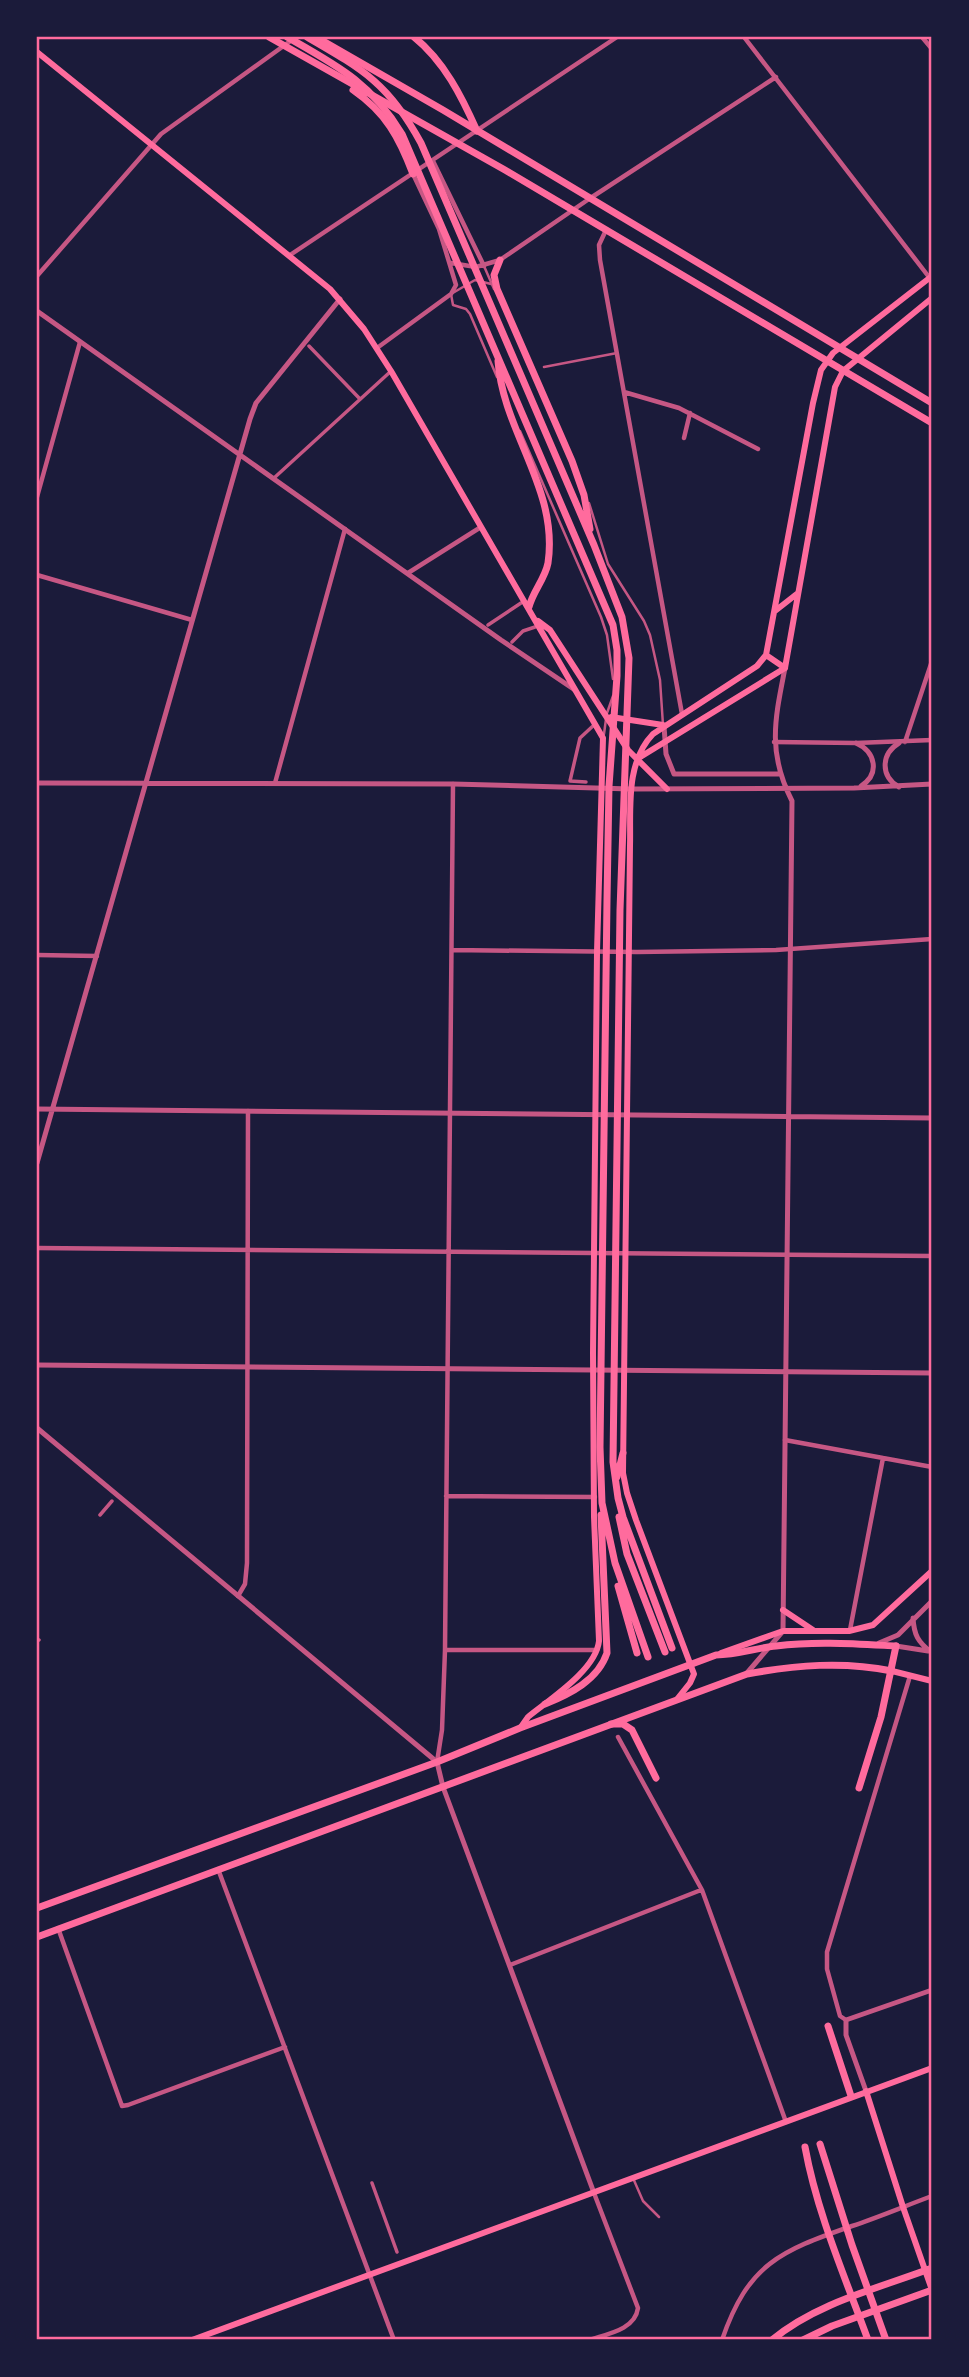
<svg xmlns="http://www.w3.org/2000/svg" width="969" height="2377" viewBox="0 0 969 2377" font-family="Poppins,sans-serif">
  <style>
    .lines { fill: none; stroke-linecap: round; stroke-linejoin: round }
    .service { stroke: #c65784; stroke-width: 2.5 }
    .pedestrian { stroke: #c65784; stroke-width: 3.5 }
    .minor { stroke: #c65784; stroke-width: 4.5 }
    .tertiary { stroke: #c65784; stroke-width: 5 }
    .secondary { stroke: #ff6b9d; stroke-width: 6 }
    .primary { stroke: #ff6b9d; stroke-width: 7 }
    .trunk { stroke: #ff6b9d; stroke-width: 7 }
    .neatline { fill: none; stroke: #ff6b9d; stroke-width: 2.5 }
  </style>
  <rect width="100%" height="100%" fill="#1b1b3a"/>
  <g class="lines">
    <!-- service -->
    <path class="service" d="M484 266 494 289
      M491 284 475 280 451 294 453 305 466 309 470 314 497 377
      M544 367 617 353
      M520 431 601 617 607 635 613 679
      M589 503 608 564 644 621 650 635 660 680 663 725
      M607 713 613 696
      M604 734 606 719
      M633 2178 643 2201 659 2217"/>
    <!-- pedestrian -->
    <path class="pedestrian" d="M309 346 360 399
      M274 478 390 372
      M488 625 521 603
      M512 642 523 631 535 627
      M586 782 570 781 580 738 594 725
      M100 1515 112 1501
      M37 1639 39 1640
      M372 2183 397 2252"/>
    <!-- minor -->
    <path class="minor" d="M744 37 932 281
      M922 37 932 49
      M433 161 484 266
      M606 230 599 245 600 260 682 714
      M290 255 617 37
      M451 263 476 267 500 260 589 199 776 77
      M37 276 161 134 296 37
      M377 348 451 294 456 285 439 229 413 174
      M624 392 679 408 758 449
      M684 438 690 413
      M37 497 80 342
      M408 573 481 527
      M37 575 192 620
      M774 742 856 743 932 740
      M905 742 932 661
      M275 783 345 529
      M452 950 637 952 776 950 932 939
      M37 955 97 956
      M37 1248 932 1256
      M785 1440 932 1467
      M446 1496 595 1497
      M238 1596 245 1584 247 1563 248 1111
      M850 1630 883 1458
      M445 1650H597
      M618 1737 702 1890 786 2122
      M437 1762 442 1730 445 1650 453 784
      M218 1869 394 2340
      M58 1928 122 2106 128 2105 285 2047
      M510 1965 701 1890
      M846 2020 840 2016 827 1969V1952L910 1676
      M589 2340C607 2334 635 2330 638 2308L594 2193
      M722 2340C748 2264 780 2251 852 2226 879 2217 905 2206 932 2196"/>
    <!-- tertiary -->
    <path class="tertiary" d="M37 311 501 640 575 690
      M664 726 666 754 674 774H781
      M856 743C876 752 880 774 861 786
      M37 783 453 784 631 789 854 788 932 784
      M899 787C880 776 881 754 899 743
      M37 1109 932 1118
      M37 1163 250 419 256 403 340 299
      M37 1365 932 1373
      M37 1428 437 1762 443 1787 594 2193
      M913 1618C914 1635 918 1642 931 1652
      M879 1643 898 1635 932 1601
      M896 1646 928 1651
      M747 1673 783 1631 792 801C767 752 775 719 785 668
      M866 2091 846 2035V2020L932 1990"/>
    <!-- secondary -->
    <path class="secondary" d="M37 52 330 289 364 329 391 371 603 738 597 952 593 1353 594 1517 599 1641C596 1670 550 1699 528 1717L521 1727
      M775 611 798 593
      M538 621 550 630 628 750 667 789
      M766 655 785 668
      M785 668 835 387 843 371 932 298
      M611 717 663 725
      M637 759 785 668
      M783 1610 813 1630
      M721 1653 783 1631H849L873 1625 932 1571
      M892 1671 932 1681
      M678 1698 690 1683 694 1674 636 1520 627 1493 623 1473 630 846C631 809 625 763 653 734L757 666 766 655 813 403 821 370 833 353 932 276
      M866 2091 903 2207 932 2290
      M192 2340 932 2068"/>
    <!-- primary -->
    <path class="primary" d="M269 37 505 170 932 423
      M316 37 443 110 932 403
      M353 90C386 113 399 137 413 174
      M37 1908 437 1762 520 1728 716 1655C737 1655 756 1648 776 1646 816 1641 857 1644 896 1646
      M37 1937 747 1674C796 1665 843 1661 892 1671
      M772 2340C816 2303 879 2288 932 2268
      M803 2340 832 2326 932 2290"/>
    <!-- trunk -->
    <path class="trunk" d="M287 37C338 66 371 83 402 134L613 625 617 650V676L609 786 607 900 600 1447 602 1503 615 1563 648 1657
      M307 37C364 70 389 84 421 143L594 545 622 617 629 658 620 910 613 1462 618 1498 623 1517 672 1648
      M414 37C444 61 462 97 477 131
      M500 260 494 275 497 289 572 461 584 495 590 529
      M498 361C503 432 559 489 548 563 545 579 533 591 529 607
      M617 1477 623 1453
      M619 1517 627 1554 665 1652
      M618 1586 637 1653
      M545 1704C570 1694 598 1680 607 1653L601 1515
      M611 1724H623L632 1730 656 1778
      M859 1788 881 1717 896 1646
      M828 2026 851 2096
      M820 2144 852 2245 886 2340
      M805 2147C817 2213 845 2277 868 2340"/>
  </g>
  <!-- border -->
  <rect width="969" height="2377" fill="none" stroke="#1b1b3a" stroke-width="77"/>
  <rect x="38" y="38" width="892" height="2300" class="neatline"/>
</svg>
